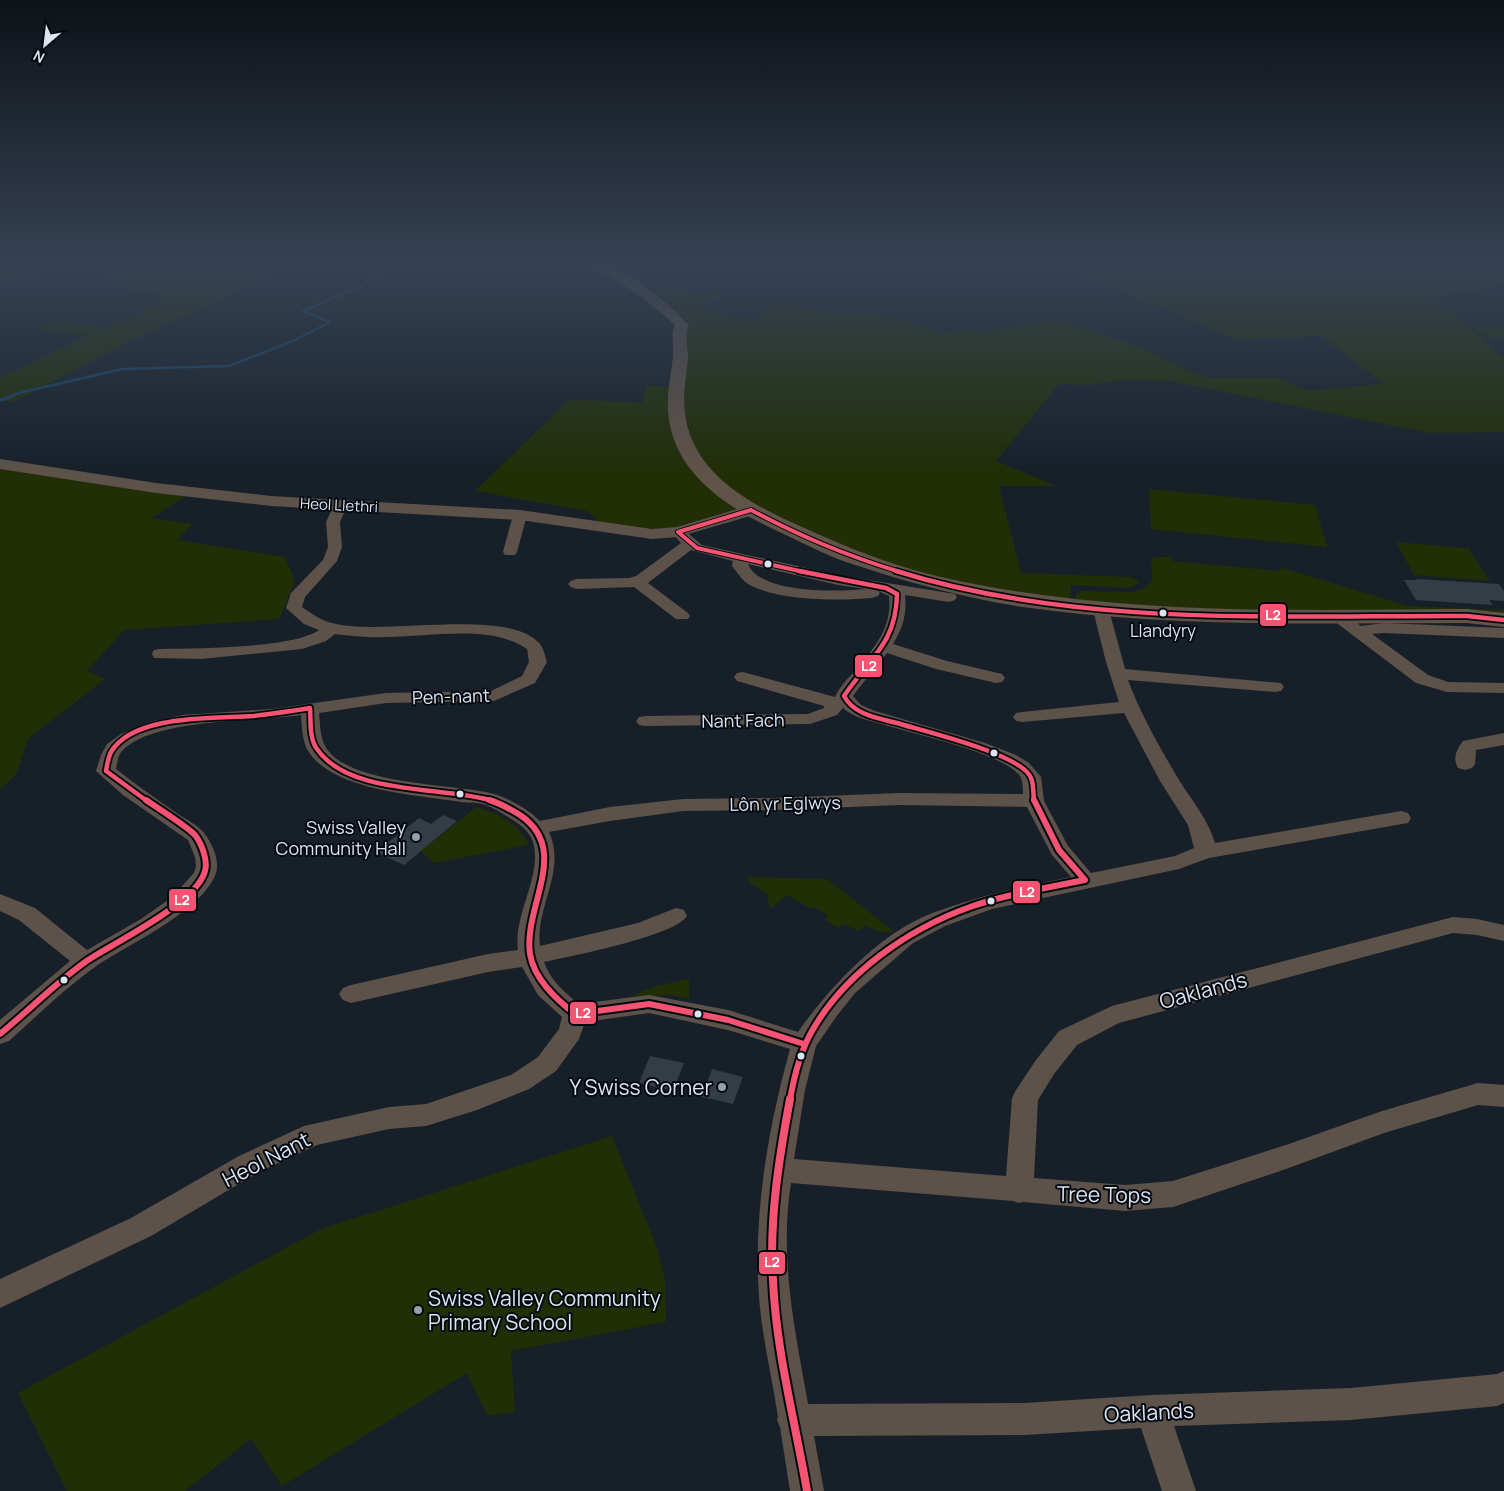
<svg xmlns="http://www.w3.org/2000/svg" width="1504" height="1491" viewBox="0 0 1504 1491" font-family="Manrope,sans-serif">
  <style>
    .green { fill: #212e06 }
    .lines { fill: none; stroke-linecap: round; stroke-linejoin: round }
    .stream-far1 { stroke: #174367; stroke-width: 2.5 }
    .stream { stroke: #174367; stroke-width: 3 }
    .building { fill: #343c44 }
    .minor { fill: #5c524a; fill-rule: evenodd }
    .tertiary { fill: #5c524a; fill-rule: evenodd }
    .secondary { fill: #605348; fill-rule: evenodd }
    .bus-1-far3-casing { stroke: #040910; stroke-width: 6 }
    .bus-1-far2-casing { stroke: #040910; stroke-width: 8 }
    .bus-1-far1-casing { stroke: #040910; stroke-width: 10 }
    .bus-1-casing { stroke: #040910; stroke-width: 12 }
    .bus-1-far3 { stroke: #f65372; stroke-width: 4 }
    .bus-1-far2 { stroke: #f65372; stroke-width: 4.5 }
    .bus-1-far1 { stroke: #f65372; stroke-width: 6 }
    .bus-1 { stroke: #f65372; stroke-width: 8 }
    .bus-dot { fill: #dbe5f1; stroke: #040910; stroke-width: 2 }
    .poi-dot { fill: #96a0ab; stroke: #040910; stroke-width: 2 }
    .labels { text-anchor: middle; dominant-baseline: central; stroke-width: 4; stroke-linejoin: round; paint-order: stroke }
    .far-street-label { font-size: 15px; fill: #dbe5f1; stroke: #040910 }
    .bus-label { font-size: 17px; fill: #dbe5f1; stroke: #040910 }
    .street-label { font-size: 18px; fill: #dbe5f1; stroke: #040910 }
    .poi-label { font-size: 18px; fill: #dbe5f1; stroke: #040910; text-anchor: end }
    .near-street-label { font-size: 21px; fill: #dbe5f1; stroke: #040910 }
    .near-poi-label { font-size: 21px; fill: #dbe5f1; stroke: #040910; text-anchor: end }
    .line-badge { stroke: #040910; stroke-width: 2 }
    .badge-label { font-size: 14px; text-anchor: middle; font-weight: bold; fill: #fff }
  </style>
  <rect width="100%" height="100%" fill="#172029"/>
  <!-- green -->
  <path class="green" d="M0 264H46L49 266 53 264H151L176 276 234 264H289L227 295H232L130 341 14 402 0 401V378L89 335 38 329 52 323 61 322 110 327 165 301 168 295 131 291 111 275 76 264 58 271 0 282Z
    M1058 264H1315L1312 265 1314 266 1321 264H1355L1370 267 1376 264H1385L1388 266 1387 264 1421 267 1457 274 1443 279 1446 280 1462 275 1485 277 1504 269V284L1496 283 1481 290 1457 292 1432 300 1455 314 1504 359V432L1429 433 1170 381 1126 380 1088 385 1059 384 996 461 1056 486H999L1021 573 1131 577 1140 582 1129 588 1071 585 1069 607 922 579 751 510 678 532 595 525 597 519 587 511 475 491 570 399 642 403 646 385 667 387 670 390 678 331 674 308 653 287 656 285 721 296 699 310 756 320C768 306 782 295 799 307H809L822 313 873 314 901 319 942 332 992 329 1058 320 1130 343 1206 378H1278L1307 391 1383 384 1322 336 1242 339 1230 337Z
    M1472 326H1504V337H1486Z
    M0 469 187 495 152 518 192 524 177 540 285 557 295 581 279 619 124 630 87 671 105 679 28 739 16 775 0 789Z
    M1149 489 1315 505 1327 547 1151 529Z
    M1396 542 1468 548 1490 581 1414 575Z
    M1155 557H1171L1172 561 1280 571V568L1286 569 1408 606 1504 610V614L1137 609 1076 600V594L1083 591 1132 592 1143 589 1152 581 1151 559Z
    M476 807C500 814 518 823 529 845L434 863 421 851Z
    M746 877 827 879 895 932 883 933 865 926 859 931 843 924 838 928 825 920 829 916 814 907 811 909 787 895 770 909 767 894 750 883Z
    M689 979V999L670 995 629 997 656 986Z
    M612 1136 657 1247 665 1279 666 1322 511 1351 515 1412 487 1416 467 1373 282 1486 251 1439 185 1491H67L18 1393 321 1229Z"/>
  <g class="lines">
    <!-- stream-far1 -->
    <path class="stream-far1" d="M6 398 23 392 122 369 229 366 293 341 330 322 303 311 362 285 392 264"/>
    <!-- stream -->
    <path class="stream" d="M0 400 10 397"/>
  </g>
  <!-- building -->
  <path class="building" d="M1416 579 1499 584 1504 591V601L1489 600 1493 605 1416 600 1404 580H1417Z
    M443 815 457 821 404 865 376 852 419 818 431 824Z
    M650 1056 684 1063 673 1091 639 1083Z
    M712 1069 743 1077 733 1104 702 1097Z"/>
  <g class="lines">
    <!-- minor -->
    <path class="minor" d="M340 502 347 506 340 522 342 547 337 561 305 597 302 607C312 614 320 620 332 623 381 637 508 606 540 644 544 649 545 656 547 662L535 683 494 701 386 703 319 713C320 723 320 737 325 746 347 786 454 783 494 794 510 799 528 809 540 821L610 807 683 799 775 798 899 793 1023 794C1023 789 1023 781 1020 776 1003 753 914 734 885 725 871 721 854 718 843 708L837 715 810 724 645 726 639 725 636 721 639 717 645 716 808 714 824 708V706L737 681 734 677 737 673 743 672 835 697C839 688 847 679 854 672 873 650 893 627 889 596L878 591 880 593 878 596 872 598C839 601 777 601 748 584 742 580 737 572 732 566L733 561 691 550 648 583 688 613 690 616 688 619H676L634 587 576 589 571 587 568 584 571 581 576 579 629 578 636 576 681 543 671 532 673 529H683L702 545 838 575 955 594 957 597 955 600 949 602 905 595C907 614 903 628 893 644L947 661 1002 674 1005 678 1002 682 996 683 936 669 887 653 855 693 853 696 861 705 875 711 985 743 1016 755 1029 763 1041 777 1044 801 1068 846 1091 873 1175 856 1194 848 1188 825 1160 781 1124 713 1022 722 1016 721 1013 717 1016 713 1022 712 1119 702 1106 662 1093 610 1095 607H1107L1109 610 1125 669 1281 683 1284 687 1281 691 1275 692 1128 680C1141 715 1160 748 1179 780 1192 801 1208 819 1215 843L1401 811 1408 813 1411 818 1408 823 1209 858 1179 869 992 909 945 926 913 943 855 993 836 1017 816 1046 805 1090 794 1159 1006 1176 1012 1098 1016 1090 1036 1060 1059 1031 1112 1006 1453 917 1477 919 1504 925V941L1477 935 1453 933 1119 1023 1077 1045 1054 1074 1038 1100 1034 1178 1125 1185 1173 1181 1286 1145 1382 1111 1478 1083 1504 1085V1107L1478 1105 1384 1133 1286 1169 1173 1207 1125 1211 1023 1202 1019 1203 1013 1201 791 1183C779 1259 795 1330 808 1404L1024 1403 1152 1395 1351 1388 1497 1374 1504 1371V1403L1497 1406 1351 1420 1174 1426 1196 1491H1162L1141 1428 1024 1435 814 1436 824 1491H790L780 1427 777 1420 778 1417C772 1377 762 1337 759 1297 753 1214 768 1129 790 1049L728 1030 649 1013 585 1022 579 1039 556 1071 529 1089 477 1110 426 1126 389 1129 317 1145 259 1172 151 1236 0 1308V1279L131 1218 239 1156 304 1126 389 1107 426 1104 511 1075 538 1057 559 1029 562 1017 538 995 522 967 488 972 351 1003 343 1000 339 994 343 988 351 985 488 954 518 950C513 914 543 875 533 842 530 832 522 826 513 820 504 815 494 807 483 804 476 802 468 803 461 802 418 795 330 791 307 749 302 739 302 726 301 715 256 722 153 718 122 751 118 755 117 764 116 769 136 785 157 799 178 814 187 820 198 825 205 834 212 844 220 860 216 873 202 912 128 944 95 967 64 989 37 1016 9 1041L0 1044V1020L70 961 19 920 0 911V894L35 908 87 950 141 919 171 898 194 873 196 867 195 857 188 840 123 795 96 771 101 755 107 744 121 734 149 722 183 715 272 709 386 693 491 691 522 676 529 662 527 649C491 624 430 637 388 637 370 638 352 636 335 634L326 641 302 649 201 659 154 658 152 654 154 650 160 649C193 649 295 648 319 630L304 624 286 608 291 593 323 560 328 547 326 522 335 503ZM748 564 838 585 866 589C839 592 760 594 748 564ZM899 805 1027 807 1052 855 1071 877C1023 887 976 896 930 914 879 934 829 988 798 1032L728 1010 649 995 579 1004C565 993 550 980 544 962 571 956 675 936 687 916L684 910 676 908 638 923 540 946C535 907 567 871 549 832L610 821 683 811 775 810Z
      M520 511 527 515 517 552 515 555H505L503 552 513 515Z
      M1336 610 1342 612 1361 626 1384 623 1504 628V638L1384 633 1372 634 1428 675 1448 682 1504 683V693L1447 692 1416 683 1330 618 1328 615 1330 612Z
      M1504 733V745L1476 750 1475 764 1472 768 1465 770 1458 768C1452 758 1457 749 1463 741Z"/>
    <!-- tertiary -->
    <path class="tertiary" d="M0 459 156 483 271 496 520 510 652 529 677 527 751 505 757 506 759 510 757 514 678 537 652 539 520 520 271 506 156 493 0 469Z"/>
    <!-- secondary -->
    <path class="secondary" d="M585 264H602L637 280 664 301 689 325C684 334 688 347 688 357 687 367 686 376 685 385 676 462 738 499 800 526 846 547 892 566 941 577 1114 616 1291 610 1467 609L1504 613V627L1467 623C1319 623 1170 628 1023 607 963 598 903 581 846 562 826 555 807 545 788 536 728 509 664 471 668 397 669 379 674 362 673 344 673 337 671 332 675 325 646 299 623 281 587 267Z"/>
    <!-- bus-1-far3 casing -->
    <g class="bus-1-far3-casing">
      <path id="bus-1-far3" d="M804 572 697 548 678 532 751 510C802 537 845 555 900 572"/>
    </g>
    <!-- bus-1-far2 casing -->
    <g class="bus-1-far2-casing">
      <path id="bus-1-far2" d="M799 571 886 588 897 594C896 645 869 658 844 696 854 715 878 718 897 723 923 731 1022 754 1031 778 1034 784 1033 794 1034 801
        M896 571C1080 628 1277 615 1467 616L1504 620
        M147 801 106 771C107 765 108 758 111 752 134 714 214 719 253 716 272 714 291 711 310 708 311 721 309 738 317 749 349 796 444 786 493 801"/>
    </g>
    <!-- bus-1-far1 casing -->
    <g class="bus-1-far1-casing">
      <path id="bus-1-far1" d="M489 800C500 803 510 809 520 815 572 850 523 906 530 954 534 979 556 999 575 1014L649 1004 728 1020 804 1044
        M0 1034C28 1011 59 980 88 960 115 942 197 903 205 871 208 861 202 844 195 835 188 827 156 807 146 800
        M790 1100C794 1076 800 1052 812 1031 845 973 908 929 970 907 1007 894 1047 888 1085 880L1059 850 1034 800"/>
    </g>
    <!-- bus-1 casing -->
    <g class="bus-1-casing">
      <path id="bus-1" d="M790 1099C779 1158 769 1220 773 1280 776 1351 795 1421 807 1491"/>
    </g>
    <!-- bus-1-far3 -->
    <use href="#bus-1-far3" class="bus-1-far3"/>
    <!-- bus-1-far2 -->
    <use href="#bus-1-far2" class="bus-1-far2"/>
    <!-- bus-1-far1 -->
    <use href="#bus-1-far1" class="bus-1-far1"/>
    <!-- bus-1 -->
    <use href="#bus-1" class="bus-1"/>
  </g>
  <!-- sky -->
  <linearGradient id="sky" x2="0" y2="1"><stop stop-color="#0d1217"/><stop offset="0.56" stop-color="#364254"/><stop offset="1" stop-color="#364254" stop-opacity="0"/></linearGradient>
  <rect width="1504" height="473" fill="url(#sky)"/>
  <!-- markers -->
  <g class="bus-dot">
    <circle cx="768" cy="564" r="4.5"/>
    <circle cx="1163" cy="613" r="4.5"/>
    <circle cx="994" cy="753" r="4.5"/>
    <circle cx="460" cy="794" r="4.5"/>
    <circle cx="991" cy="901" r="4.5"/>
    <circle cx="64" cy="980" r="4.5"/>
    <circle cx="698" cy="1014" r="4.5"/>
    <circle cx="801" cy="1056" r="4.5"/>
  </g>
  <g class="poi-dot">
    <circle cx="416" cy="837" r="5"/>
    <circle cx="722" cy="1087" r="5"/>
    <circle cx="418" cy="1310" r="5"/>
  </g>
  <g class="labels">
    <!-- far-street labels -->
    <g class="far-street-label">
      <text transform="translate(339 505) rotate(3)">Heol Llethri</text>
    </g>
    <!-- bus labels -->
    <g class="bus-label">
      <text x="1163" y="630">Llandyry</text>
    </g>
    <!-- street labels -->
    <g class="street-label">
      <text transform="translate(451 696) rotate(-2)">Pen-nant</text>
      <text transform="translate(743 720) rotate(-1)">Nant Fach</text>
      <text transform="translate(785 803) rotate(-1)">Lôn yr Eglwys</text>
    </g>
    <!-- poi labels -->
    <g class="poi-label">
      <text x="406" y="827">Swiss Valley<tspan x="406" dy="21">Community Hall</tspan></text>
    </g>
    <!-- near-street labels -->
    <g class="near-street-label">
      <text transform="translate(1203 990) rotate(-15)">Oaklands</text>
      <text transform="translate(266 1159) rotate(-27)">Heol Nant</text>
      <text transform="translate(1104 1194) rotate(1)">Tree Tops</text>
      <text transform="translate(1149 1412) rotate(-3)">Oaklands</text>
    </g>
    <!-- near-poi labels -->
    <g class="near-poi-label">
      <text x="712" y="1087">Y Swiss Corner</text>
      <text x="428" y="1298" text-anchor="start">Swiss Valley Community<tspan x="428" dy="24">Primary School</tspan></text>
    </g>
  </g>
  <g class="line-badge">
    <rect x="1259" y="603" width="28" height="24" rx="5" fill="#f65372"/>
    <rect x="854" y="654" width="29" height="24" rx="5" fill="#f65372"/>
    <rect x="1012" y="880" width="29" height="24" rx="5" fill="#f65372"/>
    <rect x="168" y="888" width="29" height="24" rx="5" fill="#f65372"/>
    <rect x="569" y="1001" width="28" height="24" rx="5" fill="#f65372"/>
    <rect x="758" y="1251" width="28" height="24" rx="5" fill="#f65372"/>
  </g>
  <g class="badge-label">
    <text x="1273" y="620">L2</text>
    <text x="869" y="671">L2</text>
    <text x="1027" y="897">L2</text>
    <text x="182" y="905">L2</text>
    <text x="583" y="1018">L2</text>
    <text x="772" y="1267">L2</text>
  </g>
  <!-- north arrow -->
  <g transform="translate(45 45) rotate(208)" stroke="#040910" stroke-width="4" paint-order="stroke">
  <path d="M0-4L9 19L0 12L-9 19Z" fill="#dbe5f1"/>
  <text y="-8" font-size="14" font-weight="bold" text-anchor="middle" fill="#dbe5f1">N</text>
  </g>
</svg>
